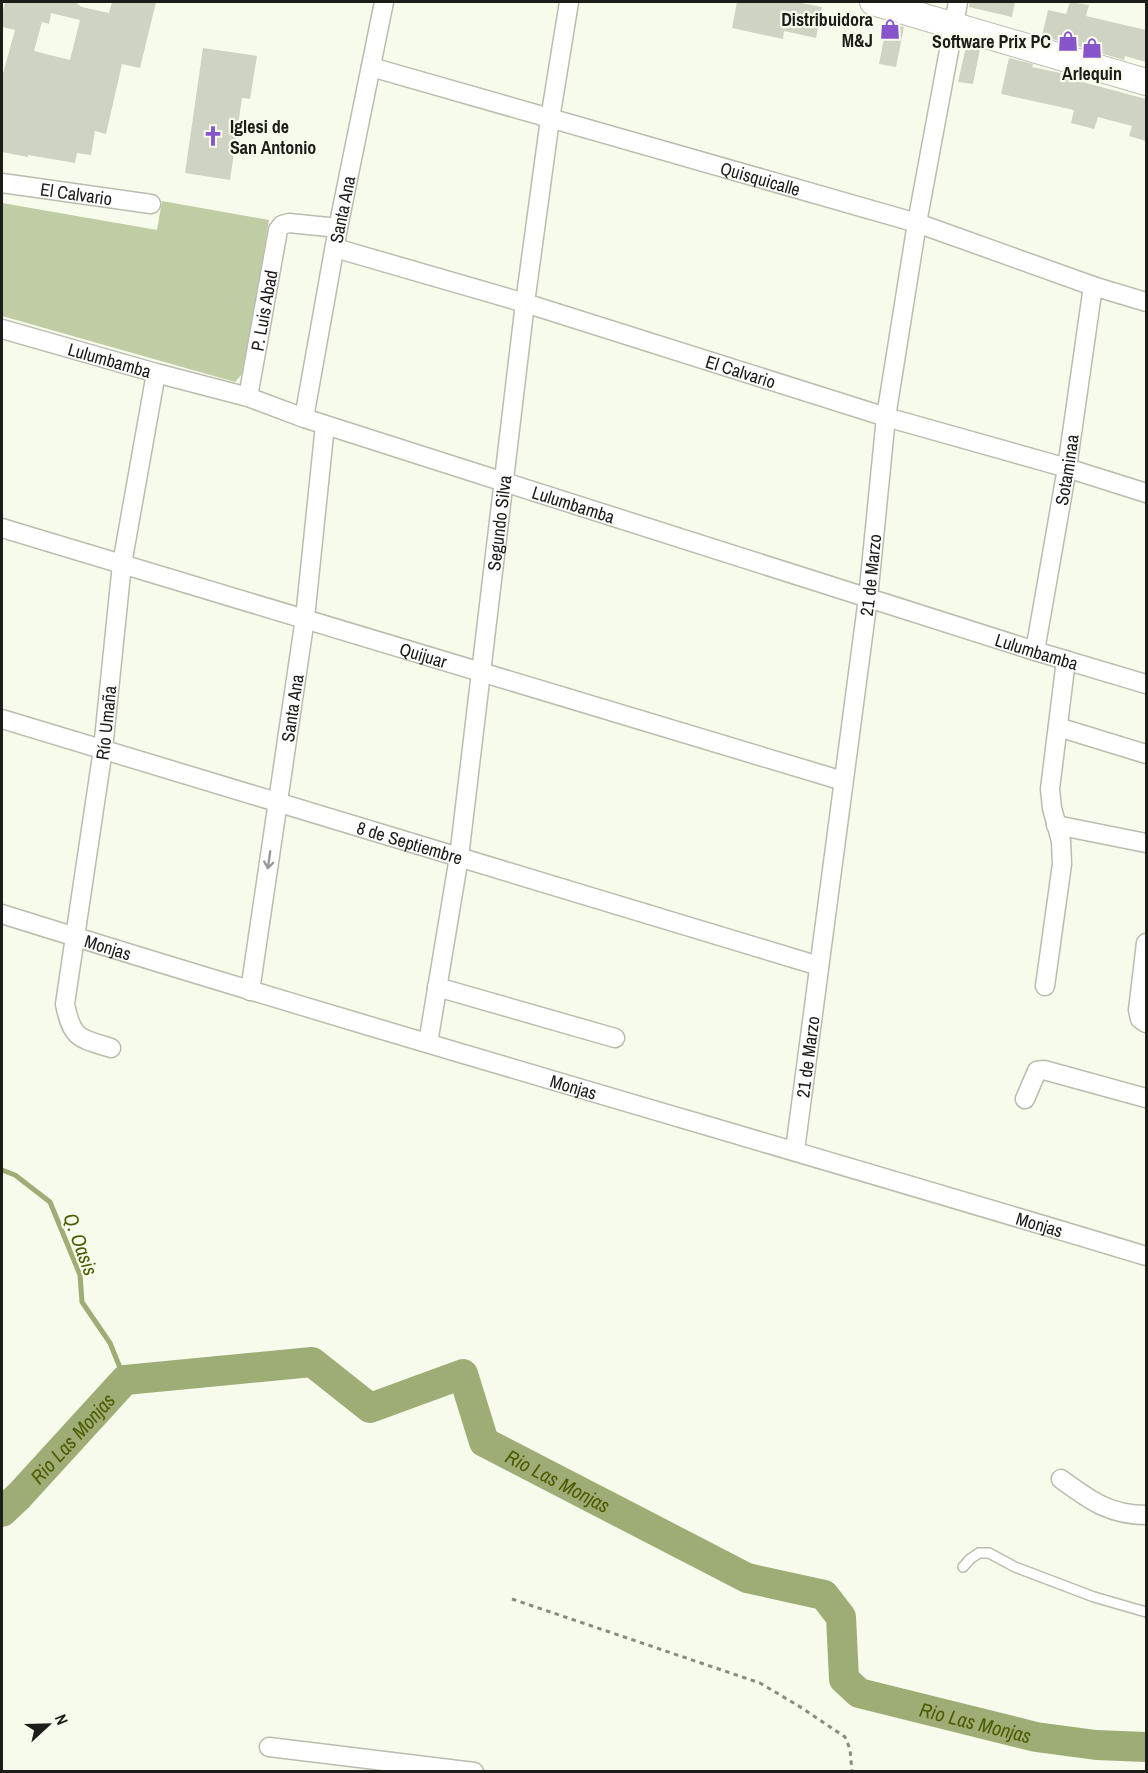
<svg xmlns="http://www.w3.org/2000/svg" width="1148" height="1773" viewBox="0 0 1148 1773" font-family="'Archivo Narrow',sans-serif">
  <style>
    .green { fill: #c0cca3 }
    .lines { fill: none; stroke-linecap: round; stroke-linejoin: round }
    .stream { stroke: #9ead75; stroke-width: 5 }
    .river { stroke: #9ead75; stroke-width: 30 }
    .building { fill: #ced3c4; fill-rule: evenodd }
    .lane-casing { stroke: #b8bdae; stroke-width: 12 }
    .street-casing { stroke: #b8bdae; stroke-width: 21 }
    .secondary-casing { stroke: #b8bdae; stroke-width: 28 }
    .path { stroke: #888b81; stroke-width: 3; stroke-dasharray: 4.5 4.5; stroke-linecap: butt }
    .lane { stroke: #fff; stroke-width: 9 }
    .street { stroke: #fff; stroke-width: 18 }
    .secondary { stroke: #fff; stroke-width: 26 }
    .oneway { stroke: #999997 }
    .labels { text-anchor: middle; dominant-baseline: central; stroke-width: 4.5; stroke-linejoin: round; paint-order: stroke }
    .poi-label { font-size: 18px; font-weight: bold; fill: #1c1d18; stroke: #f7fbec; text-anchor: end }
    .street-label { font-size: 18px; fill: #1c1d18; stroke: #f7fbec }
    .water-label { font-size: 20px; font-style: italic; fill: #4c5c00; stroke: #f7fbec }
  </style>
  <rect width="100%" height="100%" fill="#f7fbec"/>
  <!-- green -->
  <path class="green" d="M162 201 269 220 244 372 235 382 2 316V203L157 230Z"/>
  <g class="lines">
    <!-- stream -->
    <path class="stream" d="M2 1170 15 1175 50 1202 80 1275 82 1302 110 1343 125 1380"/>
    <!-- river -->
    <path class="river" id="s1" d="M2 1512 19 1496 125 1380 312 1362 370 1408 463 1374 484 1442 747 1578 824 1595 841 1617 844 1679 859 1693 1036 1737 1096 1745 1146 1747"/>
  </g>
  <!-- building -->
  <path class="building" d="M5 2H78L77 4 82 7 109 13 112 2H156L140 68 122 64 106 134 95 131 91 155 77 153 75 163 28 155V157L2 152V77L15 30 2 27V14ZM51 13 80 20 70 60 34 51 42 22 49 24Z
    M737 2H796L822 7 816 38 784 31 783 39 732 28Z
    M970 2H1015L1012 17 969 7Z
    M1070 2 1089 5 1086 16 1146 30V62L1125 56 1124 60 1042 36 1048 10 1066 14Z
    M887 23 904 27 896 67 879 64Z
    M969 46 980 49 973 84 958 82 965 51Z
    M203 48 257 56 250 99 242 98 230 180 185 173Z
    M1009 58 1033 64 1032 67 1061 73 1060 76 1146 99V141L1129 136 1132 126 1098 117 1094 129 1071 123 1074 110 1001 94Z"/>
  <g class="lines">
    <!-- lane casing -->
    <g class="lane-casing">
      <path id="lane" d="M963 1567 970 1559 979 1553H989L1015 1567 1094 1597 1146 1612"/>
    </g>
    <!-- street casing -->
    <g class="street-casing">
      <g id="street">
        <path id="s2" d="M371 67 917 223 1093 286 1146 302"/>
        <path id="s3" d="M2 183 151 204"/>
        <path id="s4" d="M335 248 525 303 886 417 1067 468 1146 493"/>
        <path id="s5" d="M2 329 156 373 248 397 304 418 504 482 1035 651 1146 684"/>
        <path id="s6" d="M248 397 278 230 282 225 289 223 338 228"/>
        <path id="s7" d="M304 418 338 228 384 2"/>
        <path id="s8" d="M2 528 843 781"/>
        <path id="s9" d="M1035 651 1067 468 1093 286"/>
        <path id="s10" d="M2 719 819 966"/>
        <path d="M1058 727 1146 754"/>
        <path d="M1056 825 1146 843"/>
        <path id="s11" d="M2 914C382 1033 765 1141 1146 1256"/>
        <path d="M1146 943 1138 1010 1140 1019 1146 1023"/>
        <path d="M1045 986 1062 864 1061 841 1052 808 1050 789 1066 660"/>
        <path d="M437 987 615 1038"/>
        <path id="s12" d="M250 991 305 618 325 425"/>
        <path id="s13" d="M428 1043 459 857 525 303 550 119 569 2"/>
        <path id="s14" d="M111 1048C79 1038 72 1039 65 1004L103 749 122 564 156 373"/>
        <path d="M1025 1099 1037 1071 1044 1070 1146 1098"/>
        <path id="s15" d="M795 1150 868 598 886 417 917 223 958 2"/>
        <path d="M1061 1479C1090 1500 1109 1515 1146 1515"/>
        <path d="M269 1747 474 1772"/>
      </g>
    </g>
    <!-- secondary casing -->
    <g class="secondary-casing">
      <path id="secondary" d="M873 2 1146 82"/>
    </g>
    <!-- path -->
    <path class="path" d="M512 1599 760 1683 802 1708 845 1737 850 1749 852 1772"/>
    <!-- lane -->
    <use href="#lane" class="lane"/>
    <!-- street -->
    <use href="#street" class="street"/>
    <!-- secondary -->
    <use href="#secondary" class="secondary"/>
  </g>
  <!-- one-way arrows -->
  <defs><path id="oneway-shaft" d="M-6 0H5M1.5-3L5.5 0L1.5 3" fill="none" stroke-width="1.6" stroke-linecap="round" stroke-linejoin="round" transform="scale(1.5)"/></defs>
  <use class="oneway" href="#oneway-shaft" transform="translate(269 860) rotate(98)"/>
  <!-- icons -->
  <defs>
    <g id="shop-bare" transform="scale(1.62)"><path d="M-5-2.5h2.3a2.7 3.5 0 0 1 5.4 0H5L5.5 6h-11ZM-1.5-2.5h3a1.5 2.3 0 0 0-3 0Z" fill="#8754cc" stroke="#f7fbec" stroke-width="2.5" paint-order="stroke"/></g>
    <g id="church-bare" transform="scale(1.62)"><path d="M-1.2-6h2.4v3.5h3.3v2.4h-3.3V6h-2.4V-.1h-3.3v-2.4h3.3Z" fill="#8754cc" stroke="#f7fbec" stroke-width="2.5" paint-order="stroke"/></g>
  </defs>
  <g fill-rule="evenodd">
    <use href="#shop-bare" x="890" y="29"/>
    <use href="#shop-bare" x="1068" y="41"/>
    <use href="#shop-bare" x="1092" y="48"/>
    <use href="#church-bare" x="213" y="136"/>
  </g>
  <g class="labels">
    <!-- poi labels -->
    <g class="poi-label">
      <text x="873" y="19">Distribuidora<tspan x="873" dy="21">M&amp;J</tspan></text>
      <text x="1051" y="41">Software Prix PC</text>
      <text x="1092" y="73" text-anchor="middle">Arlequin</text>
      <text x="230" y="126" text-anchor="start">Iglesi de<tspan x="230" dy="21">San Antonio</tspan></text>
    </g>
    <!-- street labels -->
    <g class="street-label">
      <text stroke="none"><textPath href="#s2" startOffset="405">Quisquicalle</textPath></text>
      <text stroke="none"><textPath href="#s3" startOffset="75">El Calvario</textPath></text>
      <text stroke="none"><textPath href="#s7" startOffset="212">Santa Ana</textPath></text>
      <text stroke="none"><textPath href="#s6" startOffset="88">P. Luis Abad</textPath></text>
      <text stroke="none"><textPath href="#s5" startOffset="112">Lulumbamba</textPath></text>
      <text stroke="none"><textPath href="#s4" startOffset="424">El Calvario</textPath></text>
      <text stroke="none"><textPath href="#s9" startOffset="184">Sotaminaa</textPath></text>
      <text stroke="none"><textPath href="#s5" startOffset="598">Lulumbamba</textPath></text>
      <text stroke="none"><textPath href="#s13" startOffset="525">Segundo Silva</textPath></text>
      <text stroke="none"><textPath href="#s15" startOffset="580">21 de Marzo</textPath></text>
      <text stroke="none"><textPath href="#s5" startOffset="1084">Lulumbamba</textPath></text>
      <text stroke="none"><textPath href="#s8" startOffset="440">Quijuar</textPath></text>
      <text stroke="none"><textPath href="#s12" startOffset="286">Santa Ana</textPath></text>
      <text stroke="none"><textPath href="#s14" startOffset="354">Río Umaña</textPath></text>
      <text stroke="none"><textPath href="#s10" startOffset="426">8 de Septiembre</textPath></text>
      <text stroke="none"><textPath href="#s11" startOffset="111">Monjas</textPath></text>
      <text stroke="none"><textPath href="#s15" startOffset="94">21 de Marzo</textPath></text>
      <text stroke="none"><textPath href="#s11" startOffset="597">Monjas</textPath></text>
      <text stroke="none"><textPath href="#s11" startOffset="1083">Monjas</textPath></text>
    </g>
    <!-- water labels -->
    <g class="water-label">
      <text transform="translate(81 1244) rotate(70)">Q. Oasis</text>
      <text stroke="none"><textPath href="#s1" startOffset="102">Rio Las Monjas</textPath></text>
      <text stroke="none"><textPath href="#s1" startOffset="696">Rio Las Monjas</textPath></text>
      <text stroke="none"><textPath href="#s1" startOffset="1218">Rio Las Monjas</textPath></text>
    </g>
  </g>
  <!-- border -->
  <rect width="1148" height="1773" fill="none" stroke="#1c1d18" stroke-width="6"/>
  <!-- north arrow -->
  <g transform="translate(48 1725) rotate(68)" stroke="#f7fbec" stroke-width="4.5" paint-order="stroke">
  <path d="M0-4.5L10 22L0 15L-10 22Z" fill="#1c1d18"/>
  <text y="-9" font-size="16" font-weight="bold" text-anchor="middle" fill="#1c1d18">N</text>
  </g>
</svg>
